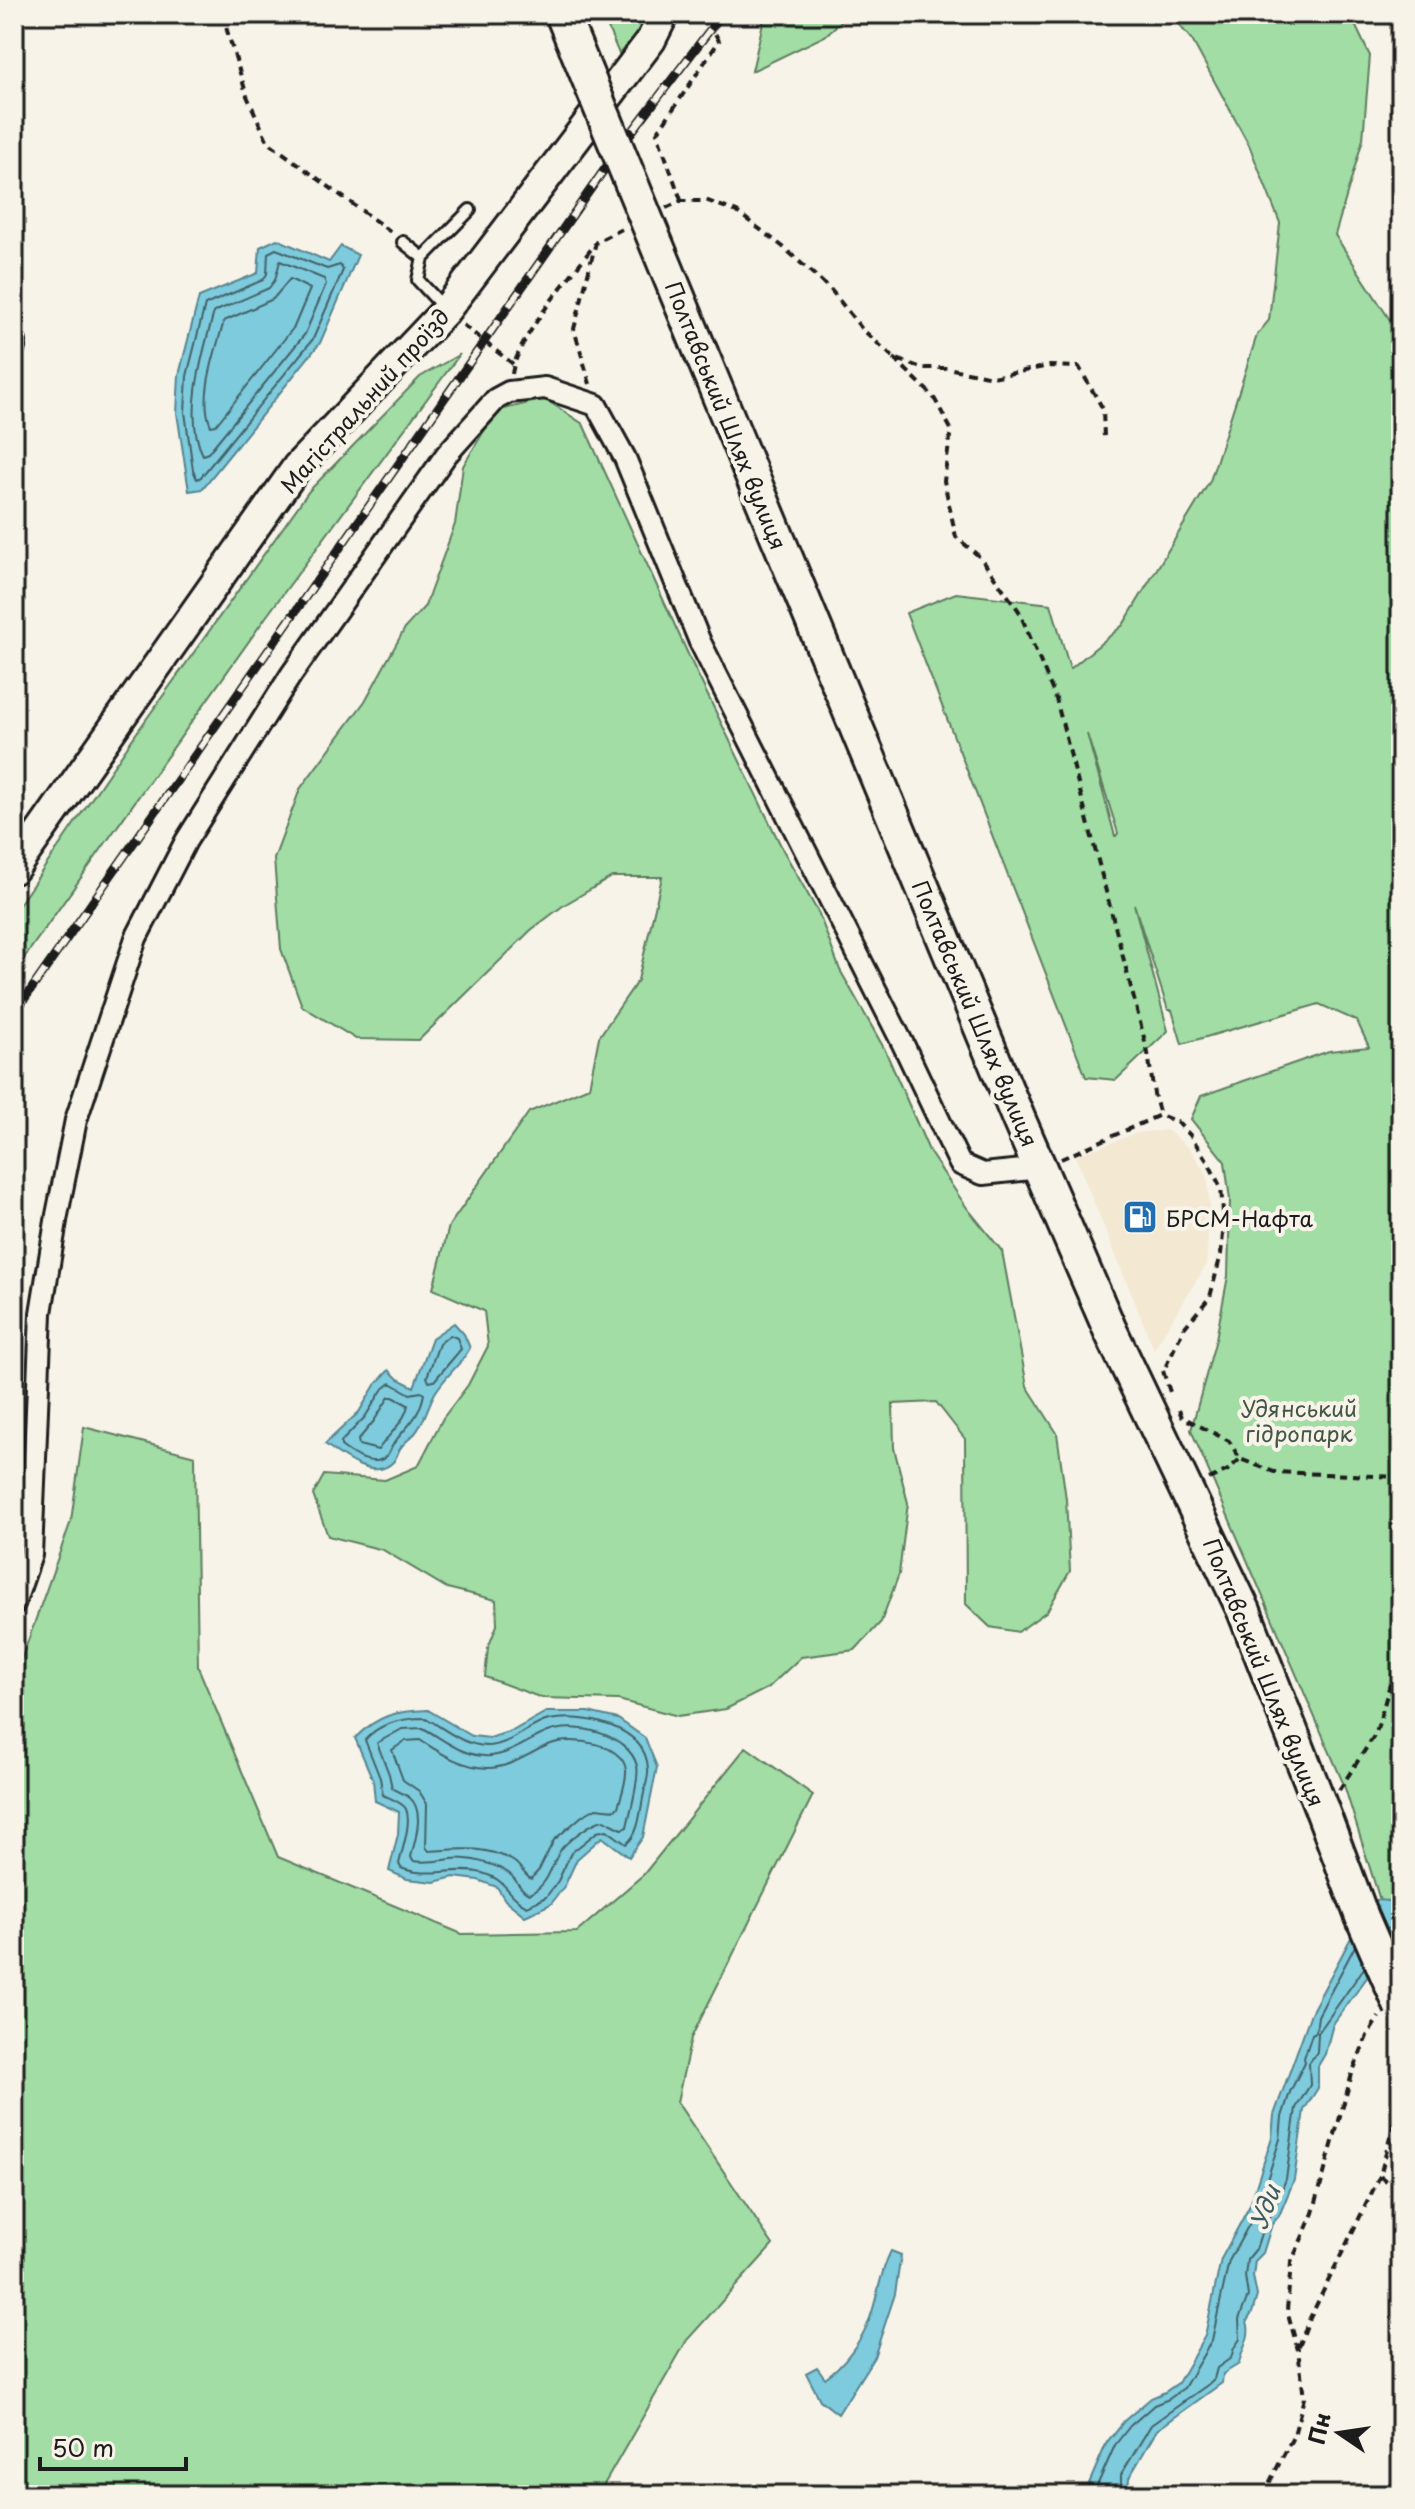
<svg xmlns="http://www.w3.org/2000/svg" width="1415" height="2509" viewBox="0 0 1415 2509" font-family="'Playpen Sans',sans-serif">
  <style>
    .built { fill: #f3e8d2 }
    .green { fill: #a1dda4; stroke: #5e7c60; stroke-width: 2; fill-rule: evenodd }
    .water { fill: #7ecbdd; stroke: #578590; stroke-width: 2 }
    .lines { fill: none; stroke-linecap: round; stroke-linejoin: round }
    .shore { stroke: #436269; stroke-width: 2 }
    .lane-casing { stroke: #1c1c1c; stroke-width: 16 }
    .street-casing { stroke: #1c1c1c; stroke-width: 26 }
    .secondary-casing { stroke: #1c1c1c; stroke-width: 34 }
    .primary-casing { stroke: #1c1c1c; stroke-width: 38 }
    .path { stroke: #1c1c1c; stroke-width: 4; stroke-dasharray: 8 6; stroke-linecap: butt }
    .lane { stroke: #f7f3e8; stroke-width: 10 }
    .street { stroke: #f7f3e8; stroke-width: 20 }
    .secondary { stroke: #f7f3e8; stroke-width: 28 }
    .primary { stroke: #f7f3e8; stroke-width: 32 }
    .rail-casing { stroke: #1c1c1c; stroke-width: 9 }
    .rail { stroke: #f7f3e8; stroke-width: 6; stroke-dasharray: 18; stroke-linecap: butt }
    .primary-bridge-casing { stroke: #1c1c1c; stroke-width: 38; stroke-linecap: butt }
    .primary-bridge { stroke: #f7f3e8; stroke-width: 32 }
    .labels { text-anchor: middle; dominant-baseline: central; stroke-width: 8; stroke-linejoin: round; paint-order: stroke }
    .street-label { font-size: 22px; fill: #1c1c1c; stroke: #f7f3e8 }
    .poi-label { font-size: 22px; fill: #1c1c1c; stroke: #f7f3e8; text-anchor: start }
    .park-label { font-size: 22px; fill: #445645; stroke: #f7f3e8 }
    .water-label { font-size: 24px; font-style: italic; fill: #3e5960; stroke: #f7f3e8 }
  </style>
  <rect width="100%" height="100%" fill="#f7f3e8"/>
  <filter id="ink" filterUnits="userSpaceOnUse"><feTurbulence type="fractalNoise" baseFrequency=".0125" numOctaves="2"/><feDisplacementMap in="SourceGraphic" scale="16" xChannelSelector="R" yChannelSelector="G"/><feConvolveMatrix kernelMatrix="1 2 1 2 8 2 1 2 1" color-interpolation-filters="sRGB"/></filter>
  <g filter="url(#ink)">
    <!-- built -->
    <path class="built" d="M1167 1130 1190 1149 1207 1175 1210 1209 1206 1265 1154 1349 1075 1156 1137 1133Z"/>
    <!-- green -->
    <path class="green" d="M602 14H648L638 32 619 54Z
      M765 14H849L825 36 752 71Z
      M1170 14H1350L1370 56 1363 139 1335 235 1401 337V1958L1393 1942 1344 1785 1191 1430 1216 1339 1228 1276 1230 1200 1225 1162 1191 1119 1201 1096 1329 1051 1369 1047 1357 1021 1319 1004 1182 1044 1172 1010H1168L1134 904 1168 1031 1116 1080 1086 1077 906 613 956 593 1051 604 1070 669 1123 625 1210 481 1257 335 1269 320 1280 223 1249 145 1192 40ZM1087 734 1118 833 1116 836H1115Z
      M460 354 266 617 14 972V912L135 735 309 491 420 377Z
      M545 399 583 424 693 665 783 850 819 914 840 970 885 1050 930 1153 967 1208 1002 1251 1027 1386 1057 1433 1066 1499 1070 1571 1047 1611 1018 1632 990 1627 966 1604 965 1439 936 1402 893 1404 894 1448 908 1503 899 1574 881 1622 855 1650 801 1657 768 1688 726 1709 678 1716 618 1700 542 1698 485 1677 488 1648 497 1625 496 1600 447 1588 383 1550 328 1536 313 1495 324 1475 385 1480 418 1466 443 1418 468 1385 488 1346 484 1311 433 1289 449 1226 529 1112 589 1087 599 1037 638 980 662 877H612L564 905 531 930 419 1040 356 1039 302 1006 281 949 274 859 300 789 365 701 405 628 425 606 455 524 463 466 496 411Z
      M84 1427 195 1456 198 1667 278 1857 462 1934 577 1932 644 1874 746 1747 813 1795 691 2038 677 2102 773 2245 687 2340 598 2495H14V1680L71 1521Z"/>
    <!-- water -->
    <path class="water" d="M277 239 329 262 341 246 358 255 320 343 202 489 189 491 177 413 179 375 199 297 258 273 260 247Z
      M454 1323 464 1334 470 1348C461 1365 445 1376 435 1393 428 1405 425 1421 416 1432 412 1437 406 1441 402 1446 398 1450 397 1458 393 1462 374 1482 341 1456 325 1444L359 1412 375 1385 389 1370 398 1379 414 1387 432 1338Z
      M428 1710 472 1736 490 1738 514 1730 546 1712H588L618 1719 645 1738 657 1767 643 1837 629 1857 602 1837 577 1859 565 1885 551 1904 525 1916 505 1900 497 1887 478 1880 454 1877 434 1882 407 1879 389 1871 398 1834 399 1812 375 1801 373 1780 355 1738C378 1715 396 1711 428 1710Z
      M1376 1900 1401 1902V1942H1393L1333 2024 1325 2054 1318 2066V2088L1304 2110 1294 2180 1279 2216 1272 2224 1263 2253 1255 2261 1253 2276 1257 2296 1252 2313 1247 2321C1252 2338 1242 2347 1239 2364L1223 2374 1222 2383 1157 2430 1129 2478 1128 2491 1131 2495H1084L1107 2442 1124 2421 1151 2398 1165 2392 1178 2383 1205 2336 1221 2259 1250 2205 1272 2137 1274 2115 1311 2013 1362 1917Z
      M891 2251 901 2255 895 2294 874 2357 838 2414 820 2400 806 2373 817 2367 825 2378C844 2365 862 2340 870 2318 878 2296 880 2272 891 2251Z"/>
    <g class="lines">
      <!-- shore -->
      <path class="shore" d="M276 249 327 269 340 265 343 270 313 339 201 477 197 479 193 470 185 412 187 376 205 305 263 280 267 274 268 253Z
        M280 261 324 279 326 284 305 334 208 453 203 455C183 417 203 352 214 312L269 288 275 280Z
        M290 279 310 289 294 327 216 425 211 426C198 398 216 350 224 321L273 299Z
        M450 1335 457 1338 461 1349 434 1381 429 1382 427 1377 439 1344Z
        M391 1383 410 1394 421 1392 424 1394C419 1419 407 1425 394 1443 389 1451 388 1459 377 1461 365 1462 350 1453 341 1446V1442L365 1417 382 1390Z
        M389 1397H393L408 1405C405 1422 388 1435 378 1450L359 1445 358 1440 374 1421Z
        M426 1718C446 1730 463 1745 487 1746 510 1746 528 1725 549 1720 583 1713 647 1726 648 1769 649 1777 645 1786 644 1793 640 1810 640 1834 626 1844L607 1830 597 1832 571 1853 558 1881 546 1897 527 1906C505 1895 510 1881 482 1873 455 1866 427 1879 401 1868L399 1864C402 1850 412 1822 406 1809 402 1802 389 1798 383 1795L380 1778 365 1740C380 1722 403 1718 426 1718Z
        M423 1728C445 1740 464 1758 491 1756 512 1754 529 1739 548 1732 575 1721 629 1734 637 1766 640 1779 630 1812 627 1827L622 1829 604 1820C593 1821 570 1839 562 1848 550 1865 550 1885 529 1894 518 1889 517 1878 507 1872 493 1863 467 1857 451 1859 437 1861 427 1863 413 1861L411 1857C415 1841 425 1811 410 1798 405 1794 397 1791 392 1788L389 1774 377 1743 402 1729Z
        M420 1740C442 1754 461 1767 488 1768 512 1768 531 1751 551 1744 571 1736 623 1743 626 1770 627 1781 621 1796 618 1807L615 1810 596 1808 582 1816 554 1840 539 1870 531 1879C524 1875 521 1866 513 1861 486 1845 458 1849 429 1851L426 1847 427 1804 419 1791 403 1780 392 1750 405 1741Z
        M1093 2495 1115 2445 1130 2426 1154 2405 1169 2399 1184 2388 1212 2340 1229 2261 1258 2208 1280 2139 1282 2117 1290 2092 1305 2062 1304 2058 1312 2034 1316 2032 1318 2016 1355 1946
        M1121 2495V2475L1151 2425 1206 2386 1214 2379 1217 2368 1231 2358 1234 2348 1240 2339 1239 2319 1248 2296 1245 2276 1247 2260 1256 2249 1265 2221 1273 2212 1286 2179 1296 2108 1310 2085 1309 2063 1317 2052 1318 2033 1364 1968"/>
      <!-- lane casing -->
      <g class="lane-casing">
        <path id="lane" d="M403 242 423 258 418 280 444 308
          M423 258 470 210"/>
      </g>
      <!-- street casing -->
      <g class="street-casing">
        <path id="street" d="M14 347 15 342
          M14 1604 31 1555 41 1313 57 1215 76 1120 136 938 186 841 291 675 446 455 496 399 509 392 545 388 596 405 625 458 700 642 903 1044 960 1164 983 1174 1041 1168"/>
      </g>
      <!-- secondary casing -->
      <g class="secondary-casing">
        <path id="secondary" d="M14 869 297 467 446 310 651 40 664 14"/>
      </g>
      <!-- primary casing -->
      <g class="primary-casing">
        <path id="primary" d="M702 355 1019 1120 1110 1330 1244 1611 1322 1810"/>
      </g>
      <!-- path -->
      <path class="path" d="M222 14 247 96 268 142 392 233
        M681 200 657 133 719 41 705 14
        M666 208 681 201H708L737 212 782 246 831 290 862 329 894 358 922 368H947L992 377 1050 366 1079 367 1103 409 1104 438
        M463 325 513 364
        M894 358 933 396 951 429 944 481 956 537 980 557 1019 611 1056 699 1148 1053 1154 1094 1160 1115
        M512 374C517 337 572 275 595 244
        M590 384 574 329 596 242 622 229
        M1061 1159 1160 1115 1177 1122 1190 1135 1209 1164 1221 1188 1224 1224 1221 1254 1210 1297 1184 1328 1164 1370
        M1163 1371 1170 1392
        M1179 1410 1182 1417 1229 1441 1240 1459 1274 1472 1401 1477
        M1209 1479 1228 1470 1240 1459
        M1339 1790 1376 1733 1392 1677 1401 1655
        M1401 2095 1380 2176 1401 2193
        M1299 2347 1308 2322 1380 2176
        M14 2485 19 2495
        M1263 2495 1294 2435 1304 2398 1298 2350 1287 2310 1291 2263 1313 2213 1352 2074 1367 2036 1379 2017"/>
      <!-- lane -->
      <use href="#lane" class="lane"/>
      <!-- street -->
      <use href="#street" class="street"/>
      <!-- secondary -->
      <use href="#secondary" class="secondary"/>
      <!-- primary -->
      <use href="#primary" class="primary"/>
      <!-- rail casing -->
      <g class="rail-casing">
        <path id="rail" d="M14 1014 618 150 722 14"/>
      </g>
      <!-- rail -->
      <use href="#rail" class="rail"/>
      <!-- primary-bridge casing -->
      <g class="primary-bridge-casing">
        <path id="primary-bridge" d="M562 14 702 355
          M1322 1810 1362 1917 1401 2007"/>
      </g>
      <!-- primary-bridge -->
      <use href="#primary-bridge" class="primary-bridge"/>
    </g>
  </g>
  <!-- icons -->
  <defs>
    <g id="fuel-square" transform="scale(1.8)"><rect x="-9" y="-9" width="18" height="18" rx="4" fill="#1f6fb2" stroke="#f7f3e8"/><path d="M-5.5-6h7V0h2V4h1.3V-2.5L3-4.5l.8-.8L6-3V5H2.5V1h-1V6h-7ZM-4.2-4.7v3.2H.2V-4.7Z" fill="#fff"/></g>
  </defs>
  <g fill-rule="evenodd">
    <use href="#fuel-square" x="1140" y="1217"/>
  </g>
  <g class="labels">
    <!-- street labels -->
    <g class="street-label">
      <text transform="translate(364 400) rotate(-48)">Магістральний проїзд</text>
      <text transform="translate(727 415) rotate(68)">Полтавський Шлях вулиця</text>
      <text transform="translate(976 1013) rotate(67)">Полтавський Шлях вулиця</text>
      <text transform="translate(1265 1672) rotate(68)">Полтавський Шлях вулиця</text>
    </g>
    <!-- poi labels -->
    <g class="poi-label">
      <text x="1166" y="1217">БРСМ-Нафта</text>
    </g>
    <!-- park labels -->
    <g class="park-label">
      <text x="1299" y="1407">Удянський<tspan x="1299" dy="25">гідропарк</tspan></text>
    </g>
    <!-- water labels -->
    <g class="water-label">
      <text transform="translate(1264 2207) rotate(-70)">Уди</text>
    </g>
  </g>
  <!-- margin -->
  <rect width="1415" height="2509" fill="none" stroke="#f7f3e8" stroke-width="48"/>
  <rect x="24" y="24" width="1367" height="2461" fill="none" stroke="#1c1c1c" stroke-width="3" filter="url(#ink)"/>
  <!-- north arrow -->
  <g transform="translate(1339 2433) rotate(283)" stroke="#f7f3e8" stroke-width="6" paint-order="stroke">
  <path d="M0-6L14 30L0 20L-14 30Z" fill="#1c1c1c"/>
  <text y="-12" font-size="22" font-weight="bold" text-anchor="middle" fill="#1c1c1c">Пн</text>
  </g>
  <!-- scale -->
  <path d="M40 2457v12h146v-12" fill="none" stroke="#1c1c1c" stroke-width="4"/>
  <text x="52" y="2457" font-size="24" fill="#1c1c1c" stroke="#f7f3e8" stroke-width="6" paint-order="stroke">50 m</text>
</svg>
